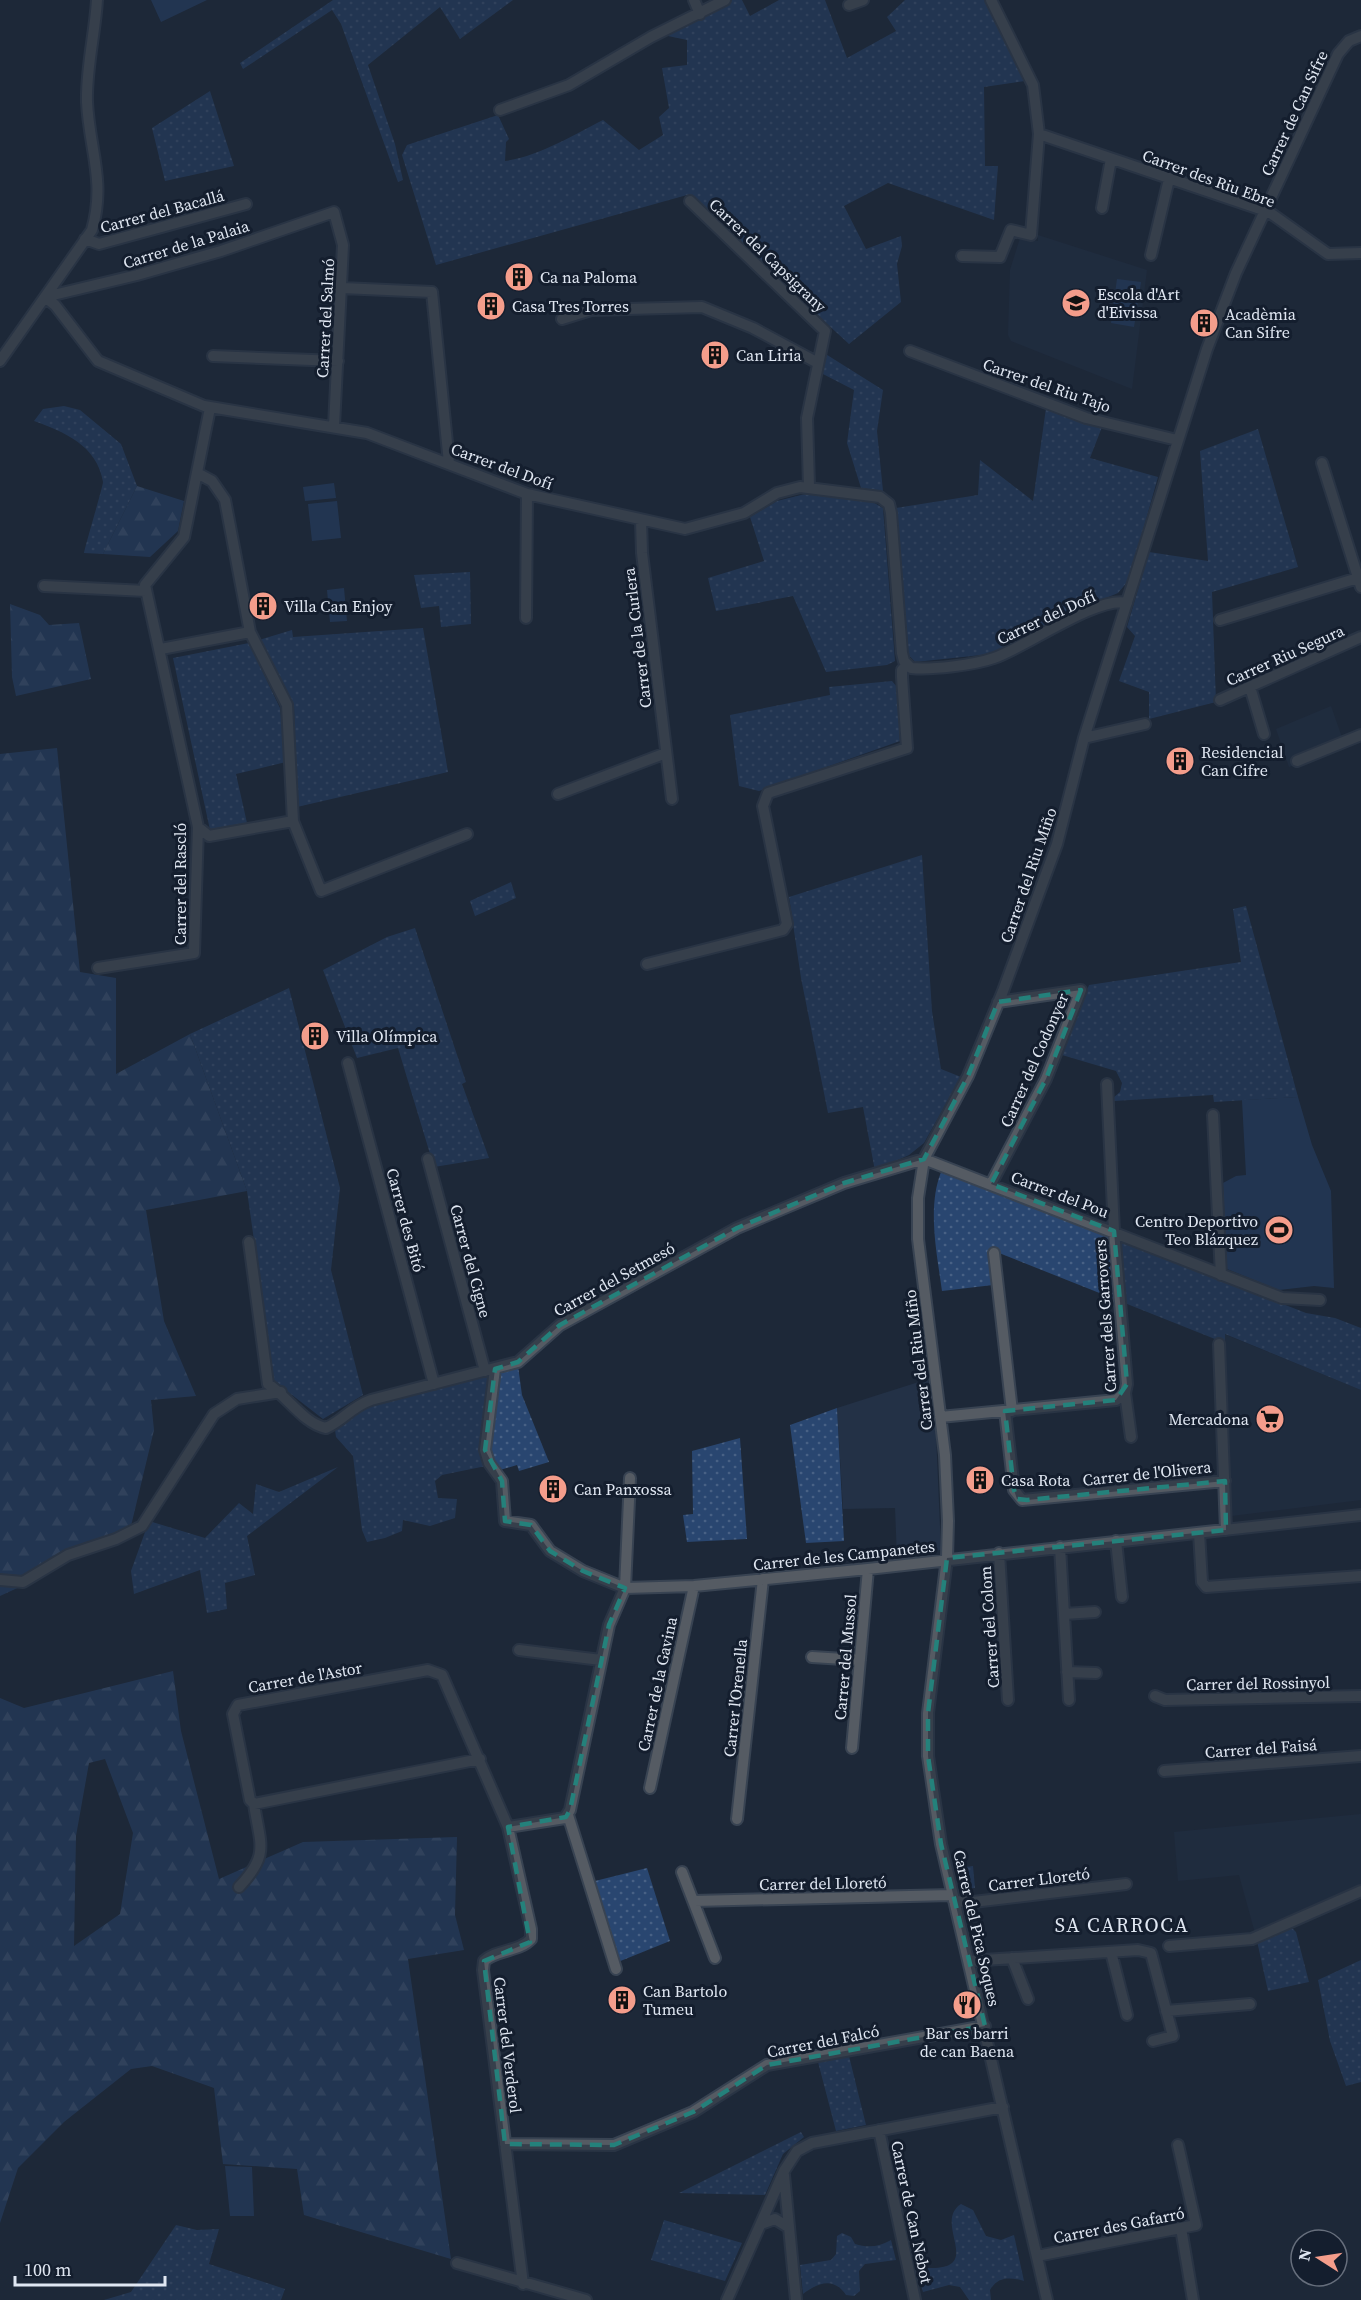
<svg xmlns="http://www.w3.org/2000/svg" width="1361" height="2300" viewBox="0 0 1361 2300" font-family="'Source Serif 4',serif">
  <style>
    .built { fill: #233146 }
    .green { fill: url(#green-dots) }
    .forest { fill: url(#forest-firs); fill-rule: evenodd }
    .pitch { fill: #294670 }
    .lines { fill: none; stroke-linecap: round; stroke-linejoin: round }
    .minor-casing { stroke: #384352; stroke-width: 14 }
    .minor { stroke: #555b63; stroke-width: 10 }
    .marked { fill: none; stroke: #24817b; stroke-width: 4.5; stroke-dasharray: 12 8; stroke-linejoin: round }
    .labels { text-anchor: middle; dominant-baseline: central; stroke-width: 6; stroke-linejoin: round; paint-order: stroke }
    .street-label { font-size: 16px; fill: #e0e7f2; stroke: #141e2e }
    .poi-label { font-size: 16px; fill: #e0e7f2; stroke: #141e2e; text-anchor: start }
    .quarter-label { font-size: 20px; letter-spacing: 1.5px; fill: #e0e7f2; stroke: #141e2e }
  </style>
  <defs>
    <pattern id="green-dots" width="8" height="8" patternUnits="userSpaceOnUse" patternTransform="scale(1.5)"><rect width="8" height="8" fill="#294670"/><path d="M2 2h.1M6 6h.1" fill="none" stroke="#486185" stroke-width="1.8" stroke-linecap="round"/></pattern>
    <pattern id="forest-firs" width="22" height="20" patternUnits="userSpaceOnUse" patternTransform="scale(1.5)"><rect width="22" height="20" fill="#294670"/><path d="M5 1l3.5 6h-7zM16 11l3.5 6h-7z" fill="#486185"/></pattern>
  </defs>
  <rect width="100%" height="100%" fill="#1d2838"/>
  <!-- built -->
  <path class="built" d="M1038 235 1147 270 1132 389 1011 341 1008 335 1010 270 1020 238 1038 241Z
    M1331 706 1345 746 1289 767 1276 729Z
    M1224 1334 1361 1390V1500L1231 1516Z
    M928 1379 936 1433 941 1550 897 1558 895 1508 843 1509 837 1408Z
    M1361 1814V1887L1255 1933 1239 1875 1178 1881 1174 1832Z"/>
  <!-- green -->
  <path class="green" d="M333 0H513L460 39 440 7 368 65 395 144 403 180 398 182 341 24 332 10 243 69 240 63Z
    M732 0H742L750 16 779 0H825L847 58 896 31 887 17 905 0H988L1027 77 1025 81 984 87 985 166H998L994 220 888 183 844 206 866 249 901 236 902 246 897 264 901 302 849 344 687 195 436 265 402 155 407 145 498 115 509 139 506 142 505 161C540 156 573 135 603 120L639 150 663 135 659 117 669 108 662 68 687 65V40L668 36 669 33Z
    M210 91 234 166 165 181 152 128Z
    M824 353 883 390 877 431 883 491 861 488 847 443 854 390 819 372Z
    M64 406 80 410 121 444 137 486 103 554 84 553C86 543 103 486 103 482 97 445 64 432 34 421L43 409Z
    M1046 408 1102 427 1090 458 1158 477 1129 580 1118 593 1082 608 991 654 915 662 907 653 896 508 978 495 980 460 1033 501Z
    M1258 429 1298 567 1212 592 1216 702 1149 719V692L1119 681 1135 636 1127 627 1149 552 1208 561 1200 451Z
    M809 493 871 501 883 508 895 661 887 665 826 672 793 596 716 611 708 578 764 561 750 517 777 501Z
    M470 572 471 624 441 627 439 606 421 608 414 575Z
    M423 628 448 772 297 807 294 706 259 640 292 630 293 637Z
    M249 643 280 708 286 762 236 774 247 823 210 830 173 658Z
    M892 681 897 687 900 741 759 791 739 786 730 715 830 695 829 687Z
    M922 855 932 1011 941 1069 961 1077 924 1143 909 1155 875 1171 863 1107 828 1113 801 978 789 897Z
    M511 882 516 898 475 916 470 901Z
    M1246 906 1298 1097 1214 1102 1213 1095 1114 1101 1113 1098 1120 1092 1122 1083 1116 1071 1062 1055 1089 985 1241 962 1233 909Z
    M415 928 466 1082 462 1084 489 1158 434 1167 398 1048 357 1058 323 970 387 937Z
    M289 988 340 1188 331 1270 363 1395 323 1419 274 1381 247 1191 190 1034Z
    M941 1172 1306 1313 1335 1318 1361 1328V1390L1225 1334V1343L989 1249 993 1285 942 1291C937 1254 927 1208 941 1172Z
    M518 1366 522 1395 549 1462 519 1471 517 1465 500 1470C480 1445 490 1398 501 1370Z
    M489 1373 481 1443 486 1466 442 1475 435 1481 438 1498 457 1499 455 1518 430 1526 403 1520 402 1531 385 1538 367 1542 362 1530 353 1456 336 1437 335 1430 357 1409Z
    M837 1408 844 1541 806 1543 790 1425Z
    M740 1438 747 1539 687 1542 683 1515 693 1514 692 1451Z
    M338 1467 247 1536 255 1575 225 1583 227 1609 207 1613 200 1570 134 1594 131 1571 149 1521 205 1538 239 1503 253 1514 256 1484 279 1492Z
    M973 1866 975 1888 960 1889 958 1868Z
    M647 1868 670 1941 618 1962 591 1882Z
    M1290 1926 1296 1932 1309 1982 1268 1991 1257 1941Z
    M1361 1960V2082L1346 2086 1330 2041 1318 1980Z
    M849 2056 866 2125 836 2131 818 2062Z
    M801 2132 804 2137 783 2154 765 2195 679 2193Z
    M961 2204 973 2210 986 2236 1001 2240 1014 2235 1024 2281C1010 2277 998 2276 990 2290L991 2300H969L960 2287 949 2285 923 2292 916 2267C993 2276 930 2224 961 2204Z
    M664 2220 742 2243 725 2281 651 2260Z
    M176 2225 197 2230 219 2229 209 2264 285 2289 281 2300H104L131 2292Z
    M842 2233 851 2237 855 2244C868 2248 879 2247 891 2240L896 2260 865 2264 859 2271 860 2291 854 2296 846 2295C834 2277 819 2282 803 2294L800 2265 831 2260 836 2254 837 2236Z"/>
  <!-- forest -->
  <path class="forest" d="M137 486 184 501 178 531 150 557 103 554Z
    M10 604 40 615 49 625 79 623 91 679 16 696 12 677Z
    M57 748 80 972 116 978V1074L190 1034 247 1191 146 1210 164 1321 196 1396 151 1400 154 1430 131 1526 61 1555 37 1579 0 1596V754Z
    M173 1671 181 1731 219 1879 303 1842 457 1837 455 1915 464 1950 408 1959 451 2259 304 2215 297 2169 223 2164 214 2088 152 2066 131 2069 64 2122 18 2168 0 2223V1698L24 1708ZM105 1759 133 1833 120 1914 74 1946 76 1836 89 1763Z"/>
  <!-- pitch -->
  <path class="pitch" d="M151 0H207L161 22Z
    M1117 279 1141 282 1134 327 1111 323Z
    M334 483 336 498 305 501 303 487Z
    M337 501 341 538 312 541 308 504Z
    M344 588 347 621 330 622 327 590Z
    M1298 1097 1312 1145 1331 1191 1334 1288 1314 1286 1279 1290 1227 1269 1223 1183 1236 1176 1246 1175 1242 1100Z
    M225 2166 252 2167 254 2216H230Z"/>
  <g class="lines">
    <!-- minor casing -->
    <g class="minor-casing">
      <path id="minor" d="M694 0 700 14
        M849 5 863 0
        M500 110 569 85 651 37 725 0
        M1039 134 1269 212 1328 254 1361 253
        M690 201 825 331 807 418 809 486
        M1102 208 1111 159
        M85 239 99 244 246 204
        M1151 255 1169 179
        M962 256 1000 257 1011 230 1031 235 1039 134 1033 85 991 0
        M342 288 432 292 449 463
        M45 297 55 305 98 361 204 406 367 433 527 494 685 529 744 513 777 493 800 487 880 497 889 504 891 513 902 653 904 661 911 668C932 670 974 665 994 658 1024 648 1098 595 1127 603
        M45 297 137 275 221 251 334 212 343 245 334 426
        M562 319 591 310 702 307 753 328 818 363
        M910 351 1086 418 1177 440
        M213 356 338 361
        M0 361 92 230C106 181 89 148 87 102 86 68 95 34 97 0
        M1322 463 1361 587
        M197 473 212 481 225 500 250 632 287 705 293 821 321 891 467 834
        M641 520 642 553 672 799
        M44 586 146 591
        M526 618 527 494
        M1220 620 1358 578
        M161 649 250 632
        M1250 687 1264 734
        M1220 700 1361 637
        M1084 738 1145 724
        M1297 761 1361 735
        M558 794 666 753
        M198 827 209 836 293 821
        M647 964 783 930 787 924 763 806 768 793 907 748 902 677V670L907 665
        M98 968 194 953 198 827 145 585 184 537 210 408
        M348 1063 434 1384
        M1107 1084 1114 1231 1127 1384 1125 1393 1131 1437
        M1213 1115 1221 1275
        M428 1159 485 1371
        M991 1184 1046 1079 1081 990 998 1002
        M249 1242 268 1384C287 1396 304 1424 326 1428 344 1420 351 1407 371 1400L518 1362 560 1325 737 1228 844 1183 924 1159 1282 1298 1320 1300
        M994 1253 1012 1411
        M1219 1344 1226 1530
        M495 1369 485 1450 489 1463 502 1481 505 1521 531 1525 550 1551 583 1571 625 1588 694 1586 868 1569 1361 1515
        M1005 1411 1014 1490 1022 1500 1225 1481
        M940 1417 1116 1400 1125 1393
        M1199 1533 1202 1582 1206 1587 1361 1576
        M1116 1541 1122 1597
        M1060 1547 1069 1700
        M999 1553 1008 1700
        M0 1580 23 1582 68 1555 116 1539 142 1526 214 1414 237 1399 281 1392
        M1064 1614 1095 1612
        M519 1650 601 1660
        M812 1657 860 1660
        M1067 1672 1096 1673
        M1155 1696 1165 1700 1361 1696
        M852 1748 868 1569
        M1164 1771 1361 1756
        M650 1788 694 1586
        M254 1804 480 1759
        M568 1815 616 1969
        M737 1819 763 1579
        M508 1827 565 1818 570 1810 609 1625 625 1588 630 1478
        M682 1872 715 1958
        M239 1887C270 1854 260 1845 254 1804L250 1800 233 1714 238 1705 428 1670 442 1675 508 1827 531 1929V1939C519 1952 497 1949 484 1961L483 1970 523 2284
        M694 1901 952 1895
        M954 1901 973 1902 1126 1884
        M1169 1946 1252 1939 1361 1891
        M1111 1952 1127 2015
        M1012 1958 1028 1999
        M969 1961 1138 1950 1151 1953 1173 2036 1153 2041
        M1166 2011 1250 2004
        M879 2130 915 2300
        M505 2144 614 2145 693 2112 767 2065 985 2026
        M784 2175 796 2300
        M761 2224 775 2219 788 2227
        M1181 2228 1193 2300
        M1037 2256 1196 2225 1178 2145
        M457 2263 586 2300
        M727 2300 784 2171 797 2151 812 2143 1003 2107
        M1047 2300 941 1844 928 1756V1713L947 1558 948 1521 945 1455 918 1239V1198L924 1159 968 1076 1003 991 1057 844 1084 738 1207 349 1236 273 1338 54 1349 41 1361 36"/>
    </g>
    <!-- minor -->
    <use href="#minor" class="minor"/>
  </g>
  <!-- marked area -->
  <path d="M0 0H1361V2300H0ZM1081 990 1046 1079 991 1184 1114 1231 1127 1384 1116 1400 1005 1411 1014 1490 1017 1499 1027 1500 1225 1481 1226 1530 947 1558 928 1713V1756L941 1844 985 2026 767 2065 693 2112 614 2145 505 2144 484 1961 530 1942 508 1827 566 1817 570 1810 609 1625 625 1588 583 1571 550 1551 531 1525 505 1521 502 1481 485 1450 495 1369 518 1362 560 1325 737 1228 844 1183 924 1159 968 1076 998 1002Z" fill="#1d2838" fill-opacity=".55" fill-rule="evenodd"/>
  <path class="marked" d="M1081 990 1046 1079 991 1184 1114 1231 1127 1384 1116 1400 1005 1411 1014 1490 1017 1499 1027 1500 1225 1481 1226 1530 947 1558 928 1713V1756L941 1844 985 2026 767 2065 693 2112 614 2145 505 2144 484 1961 530 1942 508 1827 566 1817 570 1810 609 1625 625 1588 583 1571 550 1551 531 1525 505 1521 502 1481 485 1450 495 1369 518 1362 560 1325 737 1228 844 1183 924 1159 968 1076 998 1002Z"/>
  <!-- icons -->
  <defs>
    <g id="building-disc" transform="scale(1.5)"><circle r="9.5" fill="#f49d8b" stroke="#141e2e"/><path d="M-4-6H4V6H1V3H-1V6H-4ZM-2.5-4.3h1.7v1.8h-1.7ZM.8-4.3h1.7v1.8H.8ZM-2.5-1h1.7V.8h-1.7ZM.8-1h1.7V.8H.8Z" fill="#111"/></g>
    <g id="school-disc" transform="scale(1.5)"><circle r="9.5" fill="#f49d8b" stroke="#141e2e"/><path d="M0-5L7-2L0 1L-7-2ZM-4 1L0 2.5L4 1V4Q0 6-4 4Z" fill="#111"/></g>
    <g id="stadium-disc" transform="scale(1.5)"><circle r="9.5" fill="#f49d8b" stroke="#141e2e"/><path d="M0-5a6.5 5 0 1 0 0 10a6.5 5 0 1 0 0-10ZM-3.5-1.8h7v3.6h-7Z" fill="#111"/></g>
    <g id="supermarket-disc" transform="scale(1.5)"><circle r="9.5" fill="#f49d8b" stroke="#141e2e"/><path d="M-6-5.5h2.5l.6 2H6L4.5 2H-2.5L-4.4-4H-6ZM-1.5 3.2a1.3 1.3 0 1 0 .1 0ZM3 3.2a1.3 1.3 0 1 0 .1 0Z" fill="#111"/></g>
    <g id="restaurant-disc" transform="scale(1.5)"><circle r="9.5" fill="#f49d8b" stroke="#141e2e"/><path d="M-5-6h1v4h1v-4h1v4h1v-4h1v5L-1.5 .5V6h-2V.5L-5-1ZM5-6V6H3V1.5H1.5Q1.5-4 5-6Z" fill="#111"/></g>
  </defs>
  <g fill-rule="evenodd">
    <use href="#building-disc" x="519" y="277"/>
    <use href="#school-disc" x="1076" y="303"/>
    <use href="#building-disc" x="491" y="306"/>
    <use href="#building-disc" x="1204" y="323"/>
    <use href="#building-disc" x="715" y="355"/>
    <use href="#building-disc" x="263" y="606"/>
    <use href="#building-disc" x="1180" y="761"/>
    <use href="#building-disc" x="315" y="1036"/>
    <use href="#stadium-disc" x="1279" y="1230"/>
    <use href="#supermarket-disc" x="1270" y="1419"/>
    <use href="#building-disc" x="980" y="1480"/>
    <use href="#building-disc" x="553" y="1489"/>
    <use href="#building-disc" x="622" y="2000"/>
    <use href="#restaurant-disc" x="967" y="2005"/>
  </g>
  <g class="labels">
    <!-- street labels -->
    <g class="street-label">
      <text transform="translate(1294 113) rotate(-65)">Carrer de Can Sifre</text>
      <text transform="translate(1209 178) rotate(20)">Carrer des Riu Ebre</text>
      <text transform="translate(162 211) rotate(-15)">Carrer del Bacallá</text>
      <text transform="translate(186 244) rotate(-17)">Carrer de la Palaia</text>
      <text transform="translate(768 255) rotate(44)">Carrer del Capsigrany</text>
      <text transform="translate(325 318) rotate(-87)">Carrer del Salmó</text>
      <text transform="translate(1047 385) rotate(19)">Carrer del Riu Tajo</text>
      <text transform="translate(502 466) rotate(20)">Carrer del Dofí</text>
      <text transform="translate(1046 617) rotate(-25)">Carrer del Dofí</text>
      <text transform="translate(637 638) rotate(-97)">Carrer de la Curlera</text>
      <text transform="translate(1285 655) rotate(-24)">Carrer Riu Segura</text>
      <text transform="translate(1028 875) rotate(-71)">Carrer del Riu Miño</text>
      <text transform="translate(180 884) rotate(-90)">Carrer del Rascló</text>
      <text transform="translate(1034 1060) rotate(-66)">Carrer del Codonyer</text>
      <text transform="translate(1060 1194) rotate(21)">Carrer del Pou</text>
      <text transform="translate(406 1220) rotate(75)">Carrer des Bitó</text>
      <text transform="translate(471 1261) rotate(75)">Carrer del Cigne</text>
      <text transform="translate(614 1279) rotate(-29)">Carrer del Setmesó</text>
      <text transform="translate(1105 1316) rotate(-94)">Carrer dels Garrovers</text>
      <text transform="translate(918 1360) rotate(-97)">Carrer del Riu Miño</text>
      <text transform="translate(1147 1473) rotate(-6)">Carrer de l'Olivera</text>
      <text transform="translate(844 1555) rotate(-6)">Carrer de les Campanetes</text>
      <text transform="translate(989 1627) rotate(-94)">Carrer del Colom</text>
      <text transform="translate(845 1657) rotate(-85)">Carrer del Mussol</text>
      <text transform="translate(305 1677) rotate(-10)">Carrer de l'Astor</text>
      <text transform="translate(1258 1683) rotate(-1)">Carrer del Rossinyol</text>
      <text transform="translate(657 1684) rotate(-78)">Carrer de la Gavina</text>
      <text transform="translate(735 1698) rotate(-84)">Carrer l'Orenella</text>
      <text transform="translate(1261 1748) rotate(-4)">Carrer del Faisá</text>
      <text transform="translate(1039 1879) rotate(-7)">Carrer Lloretó</text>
      <text transform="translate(823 1883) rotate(-1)">Carrer del Lloretó</text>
      <text transform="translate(977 1928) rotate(77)">Carrer del Pica Soques</text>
      <text transform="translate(823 2041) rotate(-11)">Carrer del Falcó</text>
      <text transform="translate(508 2045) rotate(83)">Carrer del Verderol</text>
      <text transform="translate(912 2212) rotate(78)">Carrer de Can Nebot</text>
      <text transform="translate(1119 2225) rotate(-11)">Carrer des Gafarró</text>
    </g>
    <!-- poi labels -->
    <g class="poi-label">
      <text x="540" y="277">Ca na Paloma</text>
      <text x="1097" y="294">Escola d'Art<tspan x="1097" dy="18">d'Eivissa</tspan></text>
      <text x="512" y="306">Casa Tres Torres</text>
      <text x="1225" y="314">Acadèmia<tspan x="1225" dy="18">Can Sifre</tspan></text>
      <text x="736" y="355">Can Liria</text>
      <text x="284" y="606">Villa Can Enjoy</text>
      <text x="1201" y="752">Residencial<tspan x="1201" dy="18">Can Cifre</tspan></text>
      <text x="336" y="1036">Villa Olímpica</text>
      <text x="1258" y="1221" text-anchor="end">Centro Deportivo<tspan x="1258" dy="18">Teo Blázquez</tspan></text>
      <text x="1249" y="1419" text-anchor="end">Mercadona</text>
      <text x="1001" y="1480">Casa Rota</text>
      <text x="574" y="1489">Can Panxossa</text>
      <text x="643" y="1991">Can Bartolo<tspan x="643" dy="18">Tumeu</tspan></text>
      <text x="967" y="2033" text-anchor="middle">Bar es barri<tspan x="967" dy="18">de can Baena</tspan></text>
    </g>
    <!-- quarter labels -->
    <g class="quarter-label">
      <text x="1122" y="1925">SA CARROCA</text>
    </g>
  </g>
  <!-- north arrow -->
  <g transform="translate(1319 2258) rotate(282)"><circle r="28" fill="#141e2e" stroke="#666e7c" stroke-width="1.5"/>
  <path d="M0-4.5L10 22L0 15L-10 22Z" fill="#f49d8b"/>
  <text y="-9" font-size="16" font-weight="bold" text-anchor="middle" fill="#e0e7f2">N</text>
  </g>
  <!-- scale -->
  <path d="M15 2276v9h150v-9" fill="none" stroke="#e0e7f2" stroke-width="3"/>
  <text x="24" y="2276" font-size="18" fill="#e0e7f2" stroke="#141e2e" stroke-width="4.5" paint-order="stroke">100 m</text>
</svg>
